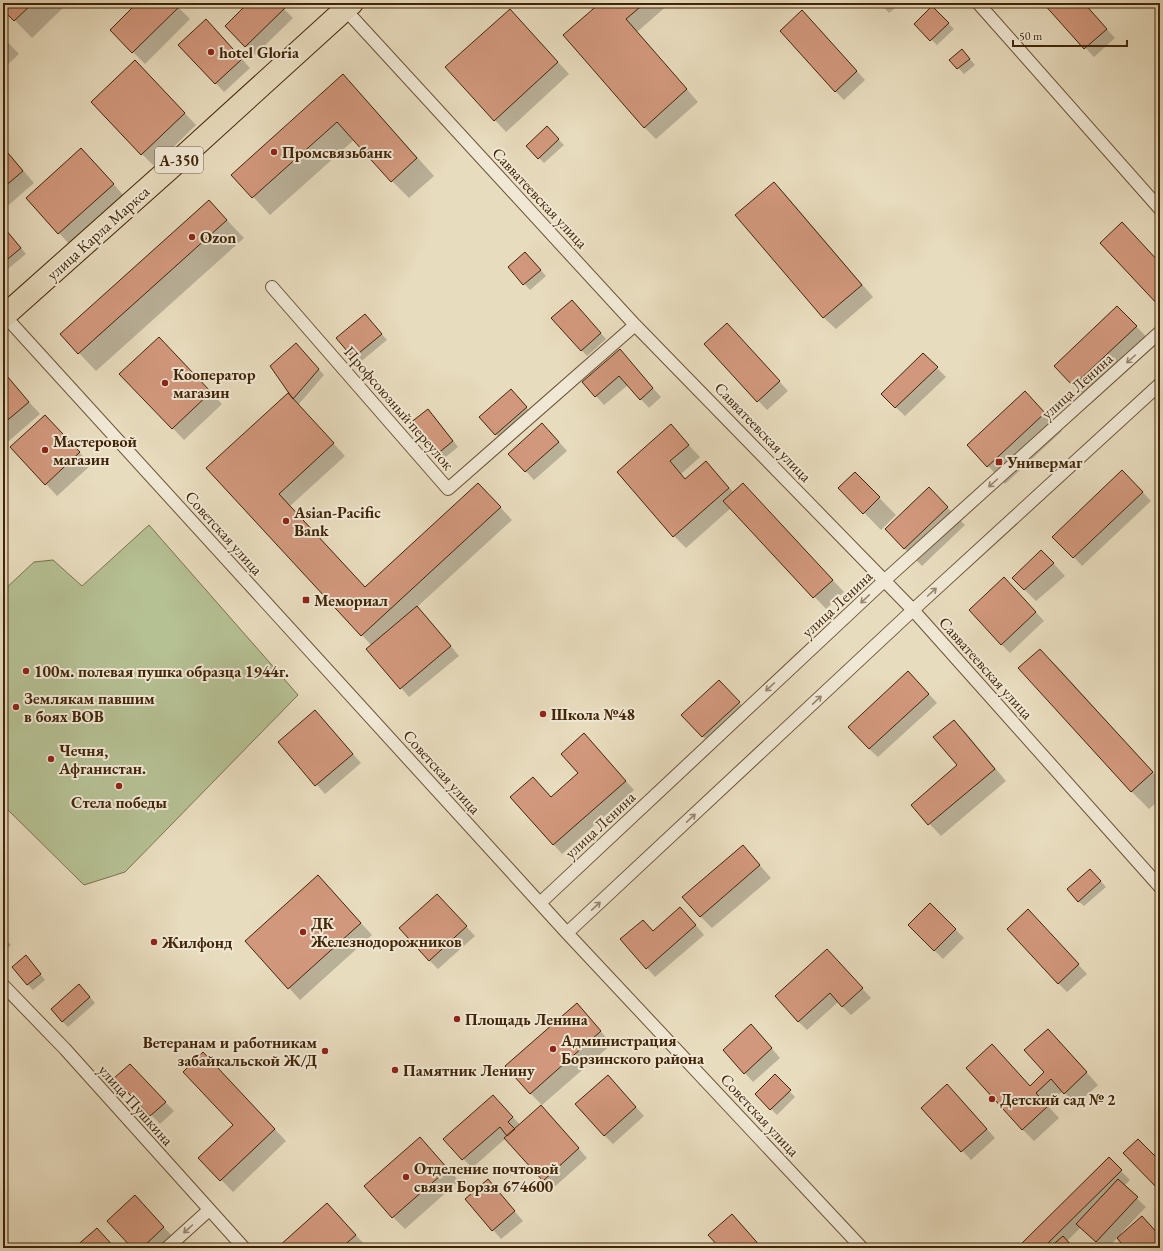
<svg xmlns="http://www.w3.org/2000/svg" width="1163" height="1251" viewBox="0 0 1163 1251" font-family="'EB Garamond',serif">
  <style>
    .green { fill: #b5c093; stroke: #7b724c }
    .shadow { fill: #0003 }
    .building { fill: #d2987d; stroke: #412506 }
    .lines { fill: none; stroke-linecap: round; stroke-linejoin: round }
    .street-casing { stroke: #6b5334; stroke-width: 14 }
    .highway-casing { stroke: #412506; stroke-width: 24 }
    .street { stroke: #f0e8d5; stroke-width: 12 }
    .highway { stroke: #e8dcbe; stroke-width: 22 }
    .oneway { stroke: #98866e }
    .poi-dot { fill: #8f2418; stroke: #f0e8d5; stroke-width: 1.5 }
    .labels { text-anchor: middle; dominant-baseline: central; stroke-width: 4; stroke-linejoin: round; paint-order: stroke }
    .shield { fill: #f0e8d5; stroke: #766044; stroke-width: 1 }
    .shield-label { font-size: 15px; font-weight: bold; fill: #412506 }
    .poi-label { font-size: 16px; font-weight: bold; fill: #412506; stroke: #f0e8d5; text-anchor: start }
    .street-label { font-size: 16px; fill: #412506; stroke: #f0e8d5 }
  </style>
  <rect width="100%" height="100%" fill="#e8dcbe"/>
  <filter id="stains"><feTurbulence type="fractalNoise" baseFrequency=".005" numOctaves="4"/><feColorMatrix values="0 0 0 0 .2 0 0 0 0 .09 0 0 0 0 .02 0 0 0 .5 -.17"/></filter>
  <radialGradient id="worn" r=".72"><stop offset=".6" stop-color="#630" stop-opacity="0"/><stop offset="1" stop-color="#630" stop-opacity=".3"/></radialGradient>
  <!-- green -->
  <path class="green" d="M149 525 298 695 125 872 84 885 3 805V591L34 562 53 560 82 586Z"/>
  <!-- shadow -->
  <path class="shadow" d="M3 3H68L32 38 3 8Z
    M138 3H174L190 19 145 64 111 30Z
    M250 3H278L293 18 255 55 226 26Z
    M602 3H670L637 32 698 102 656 139 644 127Z
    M880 3H901L889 13Z
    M1044 3H1083L1115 38 1094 57Z
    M932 7 954 29 937 45 915 24Z
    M510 10 569 74 506 132 495 120Z
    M811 20 865 80 844 100 835 91Z
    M214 29 250 68 224 92 180 45Z
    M3 37 19 54 3 69Z
    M962 50 975 65 964 74 951 60Z
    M147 73 196 125 154 166 142 154Z
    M343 76 360 93 434 176 409 198 392 181 355 139 270 215 233 175Z
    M547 128 564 145 544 163 527 146Z
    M3 147 34 183 3 210Z
    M93 161 125 197 70 245 27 198Z
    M774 183 786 195 873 297 836 329 824 318 737 216Z
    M209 201 244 238 96 371 61 334Z
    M3 234 12 237 26 254 3 273Z
    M531 259 546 276 530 290 510 268Z
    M577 307 606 339 587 356 553 318Z
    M365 315 387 340 359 363 353 357Z
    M1135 325 1153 344 1092 403 1055 366Z
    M735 333 788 391 767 410 705 344Z
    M170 350 222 404 184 440 121 374Z
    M302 350 324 375 298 405 345 456 290 506 366 588 490 496 512 520 417 607 426 616 459 656 409 697 368 649 372 646 208 468 295 401 271 366Z
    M923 354 946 377 905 416 882 394Z
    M628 360 661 397 649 408 628 385 604 405 596 396Z
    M7 378 40 414 3 446V381Z
    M1025 393 1062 431 1005 484 988 466Z
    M517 396 532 414 501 440 496 434Z
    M434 416 458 447 442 460 436 454Z
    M671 426 700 457 681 474 686 479 706 462 734 493 754 496 844 592 826 609 731 508 686 548 674 536 618 472Z
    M57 428 91 465 57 496 46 484Z
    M551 433 567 451 534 480 510 454Z
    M855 473 896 515 881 530 840 488Z
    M1131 480 1151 501 1082 566 1074 557Z
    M946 506 965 525 922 566 904 548Z
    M1053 563 1065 576 1036 601 1024 589Z
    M1013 587 1044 621 1010 653 1001 644Z
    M1040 650 1058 667 1160 780V799L1149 809 1131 791Z
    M917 681 937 703 878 757 869 749Z
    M727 690 748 712 711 745 682 715Z
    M315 711 361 763 325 794 279 742Z
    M954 721 966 733 1006 781 941 836 912 805 958 766Z
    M592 743 634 790 562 854 511 797 551 798 579 773Z
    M743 846 771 878 712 928 700 916Z
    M318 876 372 935 300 1000 289 988Z
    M1096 876 1106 887 1084 906 1078 901Z
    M445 904 475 936 438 969 429 960Z
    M930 904 964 938 943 959 909 925Z
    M689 917 704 935 655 977 647 968 653 932Z
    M1037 920 1087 974 1067 992 1058 983Z
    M3 936 11 945 3 952Z
    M827 950 871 998 851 1015 838 1002 807 1030 798 1021Z
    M31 962 45 980 33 990 27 984Z
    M85 991 95 1003 68 1027 62 1021Z
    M577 1004 612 1044 542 1105 530 1093Z
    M760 1034 780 1058 753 1082 745 1073Z
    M1059 1042 1098 1085 1076 1105 1063 1091 1047 1105 1059 1118 1034 1141 1022 1129 1030 1086 1046 1072Z
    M215 1065 286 1141 233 1192 200 1158 235 1125Z
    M138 1074 174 1111 160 1124 116 1078Z
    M775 1076 795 1097 777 1115 756 1094Z
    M616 1085 644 1116 613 1144 604 1135Z
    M956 1094 995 1138 971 1160 923 1108Z
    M502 1105 520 1125 550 1115 587 1158 552 1189 506 1138 472 1168 445 1139Z
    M420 1138 459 1181 405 1229 393 1217Z
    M1109 1159 1130 1180 1124 1186 1146 1207 1121 1233 1122 1234 1160 1237V1248H1127L1117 1238 1108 1248H1103L1081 1227 1067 1241 1073 1248H1018Z
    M488 1180 523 1221 501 1239 466 1199Z
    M143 1205 172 1236 160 1248H133Z
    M336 1213 364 1244 359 1248H280Z"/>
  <!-- building -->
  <path class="building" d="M3 3H33L14 21 3 10Z
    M137 3H175L179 7 132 53 110 30Z
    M248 3H280L285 8 245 47 225 26Z
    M600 3H645L626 19 687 89 644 128 563 35Z
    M1043 3H1084L1107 29 1084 49Z
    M932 6 949 23 930 41 914 24Z
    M510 9 558 62 494 121 445 67Z
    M802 10 857 71 835 92 780 31Z
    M206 19 242 59 215 84 178 45Z
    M962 49 970 59 957 69 949 60Z
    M135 60 185 113 141 155 91 102Z
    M343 74 417 158 391 182 337 122 252 198 231 175Z
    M547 126 559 139 538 159 526 146Z
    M3 147 23 171 3 188Z
    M81 148 114 184 58 234 26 198Z
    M774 182 862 285 823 318 735 215Z
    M209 200 227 220 78 354 60 334Z
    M1122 222 1160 263V307L1100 243Z
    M6 230 21 248 3 263V232Z
    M525 252 541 270 523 285 508 267Z
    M572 300 601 333 581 351 551 318Z
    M1117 306 1137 326 1073 386 1054 366Z
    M365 314 382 334 353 358 336 338Z
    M727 323 780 381 757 402 704 344Z
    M159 337 211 392 172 429 119 374Z
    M296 343 319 369 293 399 270 366Z
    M620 349 653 388 640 400 619 376 595 397 582 382Z
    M923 353 938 367 895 408 881 394Z
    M7 376 29 402 3 424V380Z
    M511 389 527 407 495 435 479 417Z
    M1025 391 1045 413 987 467 967 445Z
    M288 393 334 443 279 494 365 587 478 483 501 507 361 636 206 468Z
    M428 409 453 441 436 455 410 423Z
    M45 415 80 452 45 485 10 447Z
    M542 423 559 442 525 472 508 454Z
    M671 424 689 445 670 461 685 479 706 461 729 488 673 537 617 472Z
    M1122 470 1143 492 1073 558 1052 537Z
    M855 472 880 497 863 514 838 488Z
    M743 483 833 580 813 598 723 501Z
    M929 487 948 507 904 549 885 529Z
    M1041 550 1054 563 1024 590 1012 578Z
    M1004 577 1036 612 1001 645 969 610Z
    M417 606 451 646 400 689 366 649Z
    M1040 649 1153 772 1131 792 1018 668Z
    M908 671 929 694 869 749 848 727Z
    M719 680 740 702 702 737 681 715Z
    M315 710 353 754 315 786 278 742Z
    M954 720 995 769 928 825 911 805 957 765 933 737Z
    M584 733 626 781 553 845 510 797 533 777 551 797 578 773 561 754Z
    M743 845 760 865 700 917 682 897Z
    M1090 869 1101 881 1078 902 1067 889Z
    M318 875 361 923 288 989 245 941Z
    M437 894 467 926 429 961 399 928Z
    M930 903 956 929 934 951 908 925Z
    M680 907 696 925 646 969 620 939 643 920 653 931Z
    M1028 909 1079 964 1058 984 1007 929Z
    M827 949 863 988 842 1007 830 993 798 1022 775 996Z
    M26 955 41 974 27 985 12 967Z
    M79 984 90 997 62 1022 51 1009Z
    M577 1003 601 1031 530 1094 505 1066Z
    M751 1024 772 1048 744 1074 723 1050Z
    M1048 1029 1087 1072 1064 1094 1051 1079 1036 1093 1048 1106 1022 1130 966 1068 992 1044 1030 1086 1044 1072 1024 1050Z
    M203 1052 275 1129 220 1181 198 1158 233 1125 183 1072Z
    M130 1064 166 1102 150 1116 114 1078Z
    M775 1074 791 1090 770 1110 755 1094Z
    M608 1075 636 1107 604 1136 575 1104Z
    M947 1084 987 1129 961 1152 921 1108Z
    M493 1095 513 1117 508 1122 515 1129 507 1136 500 1127 462 1160 443 1139Z
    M541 1105 579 1148 543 1181 504 1138Z
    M420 1137 448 1169 392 1218 364 1186Z
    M1138 1139 1160 1161V1191L1123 1153Z
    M1109 1157 1122 1170 1043 1248H1017Z
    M488 1179 515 1211 492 1231 465 1199Z
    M1118 1179 1138 1197 1096 1242 1076 1224Z
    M135 1195 164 1227 142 1248H132L107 1221Z
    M327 1203 356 1235 341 1248H279L278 1247Z
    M732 1214 762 1248H720L708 1235Z
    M1142 1216 1160 1236V1248H1125L1117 1238Z
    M97 1228 115 1248H74Z
    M1063 1236 1074 1248H1049Z"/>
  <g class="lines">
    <!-- street casing -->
    <g class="street-casing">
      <path id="street" d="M978 3 1160 209
        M342 6 635 325 913 610 1160 887
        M272 287 448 489 635 325
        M3 314 567 933 862 1248
        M540 903 885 580 1160 332
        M567 933 913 610 1160 384
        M3 985 65 1049 244 1248
        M167 1248 209 1210"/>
    </g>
    <!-- highway casing -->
    <g class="highway-casing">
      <path id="highway" d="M3 317 186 154 352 3"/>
    </g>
    <!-- street -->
    <use href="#street" class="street"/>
    <!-- highway -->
    <use href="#highway" class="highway"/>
  </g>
  <!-- one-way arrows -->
  <defs><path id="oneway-shaft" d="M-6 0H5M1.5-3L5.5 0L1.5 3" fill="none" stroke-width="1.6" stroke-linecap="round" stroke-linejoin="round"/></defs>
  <g class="oneway">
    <use href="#oneway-shaft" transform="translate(1131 359) rotate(138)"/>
    <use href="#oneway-shaft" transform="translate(993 483) rotate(138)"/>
    <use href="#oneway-shaft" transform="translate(932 592) rotate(-42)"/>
    <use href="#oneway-shaft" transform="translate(865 599) rotate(137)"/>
    <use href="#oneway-shaft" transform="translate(770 687) rotate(137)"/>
    <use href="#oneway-shaft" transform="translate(817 700) rotate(-43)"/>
    <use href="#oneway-shaft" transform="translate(691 818) rotate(-43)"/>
    <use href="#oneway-shaft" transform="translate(596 906) rotate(-43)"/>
    <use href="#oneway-shaft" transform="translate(188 1229) rotate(138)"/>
  </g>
  <!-- markers -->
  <g class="poi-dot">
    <circle cx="211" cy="52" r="4"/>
    <circle cx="274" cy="152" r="4"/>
    <circle cx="192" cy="237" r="4"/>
    <circle cx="165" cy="383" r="4"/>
    <circle cx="45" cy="450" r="4"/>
    <rect x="995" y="458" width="8" height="8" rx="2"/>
    <circle cx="286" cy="521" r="4"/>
    <rect x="302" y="596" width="8" height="8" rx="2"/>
    <circle cx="26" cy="671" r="4"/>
    <circle cx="16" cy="707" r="4"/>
    <circle cx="543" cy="714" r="4"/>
    <circle cx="51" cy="759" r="4"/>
    <circle cx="119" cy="786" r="4"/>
    <circle cx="303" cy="932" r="4"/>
    <circle cx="154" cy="942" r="4"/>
    <circle cx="457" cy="1019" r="4"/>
    <circle cx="553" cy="1049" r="4"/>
    <circle cx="325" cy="1051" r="4"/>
    <circle cx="395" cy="1070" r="4"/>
    <circle cx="992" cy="1099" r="4"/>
    <circle cx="406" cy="1177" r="4"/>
  </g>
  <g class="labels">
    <!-- shield labels -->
    <rect class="shield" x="155" y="147" width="48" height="26" rx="3"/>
    <g class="shield-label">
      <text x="179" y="160">А-350</text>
    </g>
    <!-- poi labels -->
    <g class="poi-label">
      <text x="219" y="52">hotel Gloria</text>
      <text x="282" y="152">Промсвязьбанк</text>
      <text x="200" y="237">Ozon</text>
      <text x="173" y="374">Кооператор<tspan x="173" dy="18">магазин</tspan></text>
      <text x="53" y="441">Мастеровой<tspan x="53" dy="18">магазин</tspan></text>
      <text x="1007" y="462">Универмаг</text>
      <text x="294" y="512">Asian-Pacific<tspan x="294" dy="18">Bank</tspan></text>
      <text x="314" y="600">Мемориал</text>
      <text x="34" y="671">100м. полевая пушка образца 1944г.</text>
      <text x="24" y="698">Землякам павшим<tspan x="24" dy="18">в боях ВОВ</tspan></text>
      <text x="551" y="714">Школа №48</text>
      <text x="59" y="750">Чечня,<tspan x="59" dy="18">Афганистан.</tspan></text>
      <text x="119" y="802" text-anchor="middle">Стела победы</text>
      <text x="311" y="923">ДК<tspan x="311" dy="18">Железнодорожников</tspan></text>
      <text x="162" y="942">Жилфонд</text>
      <text x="465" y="1019">Площадь Ленина</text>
      <text x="561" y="1040">Администрация<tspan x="561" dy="18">Борзинского района</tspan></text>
      <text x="317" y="1042" text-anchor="end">Ветеранам и работникам<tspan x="317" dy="18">забайкальской Ж/Д</tspan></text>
      <text x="403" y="1070">Памятник Ленину</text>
      <text x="1000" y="1099">Детский сад № 2</text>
      <text x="414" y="1168">Отделение почтовой<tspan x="414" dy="18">связи Борзя 674600</tspan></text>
    </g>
    <!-- street labels -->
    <g class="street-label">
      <text transform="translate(540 198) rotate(47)">Савватеевская улица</text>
      <text transform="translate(98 233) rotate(-42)">улица Карла Маркса</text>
      <text transform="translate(1077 386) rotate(-42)">улица Ленина</text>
      <text transform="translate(399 408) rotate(49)">Профсоюзный переулок</text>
      <text transform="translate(763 432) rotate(46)">Савватеевская улица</text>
      <text transform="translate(224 533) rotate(48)">Советская улица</text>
      <text transform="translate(837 604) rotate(-43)">улица Ленина</text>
      <text transform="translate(986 668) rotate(48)">Савватеевская улица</text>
      <text transform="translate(442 772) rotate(48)">Советская улица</text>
      <text transform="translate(600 825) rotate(-43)">улица Ленина</text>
      <text transform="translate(136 1105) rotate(48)">улица Пушкина</text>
      <text transform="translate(760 1115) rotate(47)">Советская улица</text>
    </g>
  </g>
  <!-- margin -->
  <rect width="1163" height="1251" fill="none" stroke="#e8dcbe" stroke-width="16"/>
  <rect x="4" y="4" width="1155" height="1243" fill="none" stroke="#412506" stroke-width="2"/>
  <rect x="8" y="8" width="1147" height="1235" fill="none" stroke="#412506"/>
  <!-- scale -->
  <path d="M1013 40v6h114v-6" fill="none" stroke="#412506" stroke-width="2"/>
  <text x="1019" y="40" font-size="12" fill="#412506" stroke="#f0e8d5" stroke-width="3" paint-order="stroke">50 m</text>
  <rect width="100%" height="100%" filter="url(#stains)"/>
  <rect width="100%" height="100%" fill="url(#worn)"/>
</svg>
